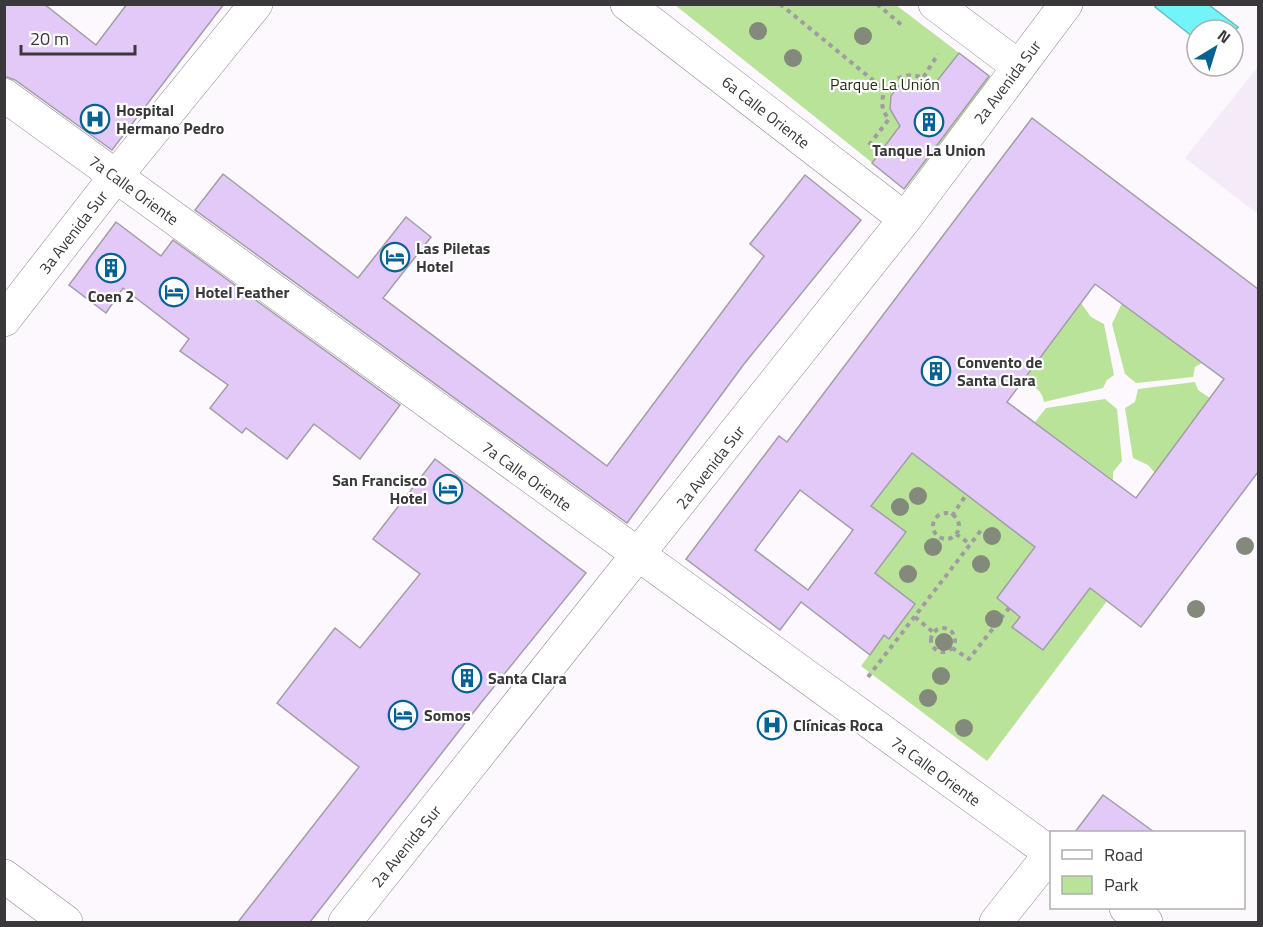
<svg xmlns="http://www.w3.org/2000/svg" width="1263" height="927" viewBox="0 0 1263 927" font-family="'Titillium Web',sans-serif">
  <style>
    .built { fill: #f5eaf7 }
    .green { fill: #b9e398 }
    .water { fill: #72f4f8; stroke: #61bcbf; stroke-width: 1.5 }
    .building { fill: #e3c9f8; stroke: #a19ea5; stroke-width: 1.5; fill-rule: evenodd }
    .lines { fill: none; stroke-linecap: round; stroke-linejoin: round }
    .minor-casing { stroke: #8e898f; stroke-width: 34 }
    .major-casing { stroke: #8e898f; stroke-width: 34 }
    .path { stroke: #a09ca1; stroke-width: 4; stroke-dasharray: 4.5 4.5; stroke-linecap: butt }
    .minor { stroke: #fff; stroke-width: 33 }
    .major { stroke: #fff; stroke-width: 33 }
    .tree { fill: #83897b }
    .labels { text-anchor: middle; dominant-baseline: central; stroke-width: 4.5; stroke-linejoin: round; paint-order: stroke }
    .street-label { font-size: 16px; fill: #3a383a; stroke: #fff }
    .park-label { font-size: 16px; fill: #1f2f0f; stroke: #fff }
    .poi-label { font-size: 16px; font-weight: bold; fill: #3a383a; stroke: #fff; text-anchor: start }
  </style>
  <rect width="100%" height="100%" fill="#fdf7fe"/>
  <!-- built -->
  <path class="built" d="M1258 67V214L1185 158Z"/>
  <!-- green -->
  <path class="green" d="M675 5H896L992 78 905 189Z
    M1081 303 1091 317 1104 324 1114 375 1107 380 1103 388 1044 402C1042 389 1033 386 1022 383Z
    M1122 303 1202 363 1195 367 1193 377 1136 383 1125 374 1112 324Z
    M1195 382 1198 390 1210 398 1155 473 1148 465 1133 458 1125 408 1135 402 1138 389Z
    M1105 399 1117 409 1122 461 1113 472V480L1035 422 1046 408Z
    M912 453 1035 547 997 598 1021 616 1013 626 1090 588 1107 601 987 761 861 666 884 635 875 573 906 532 871 506Z"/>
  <!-- water -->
  <path class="water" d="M1157 5H1209L1238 27 1233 33V30H1197V40L1155 7Z"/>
  <!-- building -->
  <path class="building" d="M4 4H44L96 45 127 4H224L112 150 15 80 4 76Z
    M959 53 989 76 904 189 872 163 900 126 890 109 891 96 897 87 907 82 933 86Z
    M1032 118 1258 289V472L1141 627 1090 588 1043 650 1012 627 1020 617 997 598 1035 547 912 453 871 506 906 532 875 573 915 604 889 639 884 635 870 655 801 602 780 630 686 559 779 436 787 442ZM1095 284 1224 379 1136 498 1007 402ZM800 490 853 530 808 590 755 550Z
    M223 174 358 278 406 217 431 237 383 298 607 466 764 256 750 244 805 175 861 220 744 364 627 523 195 210Z
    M116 222 161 256 173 240 400 405 360 459 314 424 287 459 246 428 242 433 210 408 228 385 180 351 189 339 123 288 106 313 69 285Z
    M435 459 586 573 480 704 310 922H238L359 767 277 703 335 628 360 648 420 574 373 539Z
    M1103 795 1154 832H1075Z"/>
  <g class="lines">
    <!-- minor casing -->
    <g class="minor-casing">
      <path id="minor" d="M627 4 905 219
        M935 4 1019 67
        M4 320 116 176 256 4
        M4 876 66 922
        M345 922 905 219 1066 4
        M996 922 1051 853"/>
    </g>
    <!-- major casing -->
    <g class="major-casing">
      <path id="major" d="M4 95 1052 854
        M1126 908 1146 922"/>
    </g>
    <!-- path -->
    <path class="path" d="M780 4 885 90
      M877 4 904 27
      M869 145 889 119C869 97 897 66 923 78L938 54
      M933 526a13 13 0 1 1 26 0a13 13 0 1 1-26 0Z
      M952 516 966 495
      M956 534 970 544
      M915 617 934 633
      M931 640a12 12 0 1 1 24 0a12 12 0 1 1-24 0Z
      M952 648 969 659 1009 608
      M868 677 982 529"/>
    <!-- minor -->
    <use href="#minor" class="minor"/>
    <!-- major -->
    <use href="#major" class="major"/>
  </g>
  <!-- trees -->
  <g class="tree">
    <circle cx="758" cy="31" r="9"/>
    <circle cx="863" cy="36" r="9"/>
    <circle cx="793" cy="58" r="9"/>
    <circle cx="918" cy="496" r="9"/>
    <circle cx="900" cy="507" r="9"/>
    <circle cx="992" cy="536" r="9"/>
    <circle cx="1245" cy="546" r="9"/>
    <circle cx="933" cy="547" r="9"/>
    <circle cx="981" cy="564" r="9"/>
    <circle cx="908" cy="574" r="9"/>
    <circle cx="1196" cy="609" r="9"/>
    <circle cx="994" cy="619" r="9"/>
    <circle cx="944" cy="642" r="9"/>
    <circle cx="941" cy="676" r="9"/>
    <circle cx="928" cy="698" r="9"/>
    <circle cx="964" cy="728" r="9"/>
  </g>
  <!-- icons -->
  <defs>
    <g id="hospital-ring" transform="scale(1.5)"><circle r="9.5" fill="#fff" stroke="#066292" stroke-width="1.5"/><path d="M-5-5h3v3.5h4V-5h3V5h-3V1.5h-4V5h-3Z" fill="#066292"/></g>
    <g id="building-ring" transform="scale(1.5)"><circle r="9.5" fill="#fff" stroke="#066292" stroke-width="1.5"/><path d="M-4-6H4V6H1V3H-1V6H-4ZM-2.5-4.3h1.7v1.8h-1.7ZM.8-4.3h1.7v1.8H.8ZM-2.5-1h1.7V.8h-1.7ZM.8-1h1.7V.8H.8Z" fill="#066292"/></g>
    <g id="hotel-ring" transform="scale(1.5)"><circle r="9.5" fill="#fff" stroke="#066292" stroke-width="1.5"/><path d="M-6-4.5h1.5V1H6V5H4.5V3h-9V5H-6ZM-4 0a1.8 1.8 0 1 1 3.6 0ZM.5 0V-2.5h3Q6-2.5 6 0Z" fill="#066292"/></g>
  </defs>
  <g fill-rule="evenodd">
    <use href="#hospital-ring" x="95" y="119"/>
    <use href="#building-ring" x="929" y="122"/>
    <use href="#hotel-ring" x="395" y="257"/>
    <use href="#building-ring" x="111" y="268"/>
    <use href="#hotel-ring" x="174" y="292"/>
    <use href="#building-ring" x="936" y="371"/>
    <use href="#hotel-ring" x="448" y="489"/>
    <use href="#building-ring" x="467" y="678"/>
    <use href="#hotel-ring" x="403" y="715"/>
    <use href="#hospital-ring" x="772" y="725"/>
  </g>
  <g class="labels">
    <!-- street labels -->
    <g class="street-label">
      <text transform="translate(1007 82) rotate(-53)">2a Avenida Sur</text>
      <text transform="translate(766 112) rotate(38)">6a Calle Oriente</text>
      <text transform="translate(134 190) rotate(36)">7a Calle Oriente</text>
      <text transform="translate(73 232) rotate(-52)">3a Avenida Sur</text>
      <text transform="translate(710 467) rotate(-52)">2a Avenida Sur</text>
      <text transform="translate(527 476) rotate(36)">7a Calle Oriente</text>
      <text transform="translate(936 771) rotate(36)">7a Calle Oriente</text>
      <text transform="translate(406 846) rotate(-51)">2a Avenida Sur</text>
    </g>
    <!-- park labels -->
    <g class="park-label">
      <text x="885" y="84">Parque La Unión</text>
    </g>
    <!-- poi labels -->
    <g class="poi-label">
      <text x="116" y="110">Hospital<tspan x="116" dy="18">Hermano Pedro</tspan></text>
      <text x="929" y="150" text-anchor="middle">Tanque La Union</text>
      <text x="416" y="248">Las Piletas<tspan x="416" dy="18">Hotel</tspan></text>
      <text x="195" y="292">Hotel Feather</text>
      <text x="111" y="296" text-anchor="middle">Coen 2</text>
      <text x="957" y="362">Convento de<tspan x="957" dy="18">Santa Clara</tspan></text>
      <text x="427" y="480" text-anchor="end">San Francisco<tspan x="427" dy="18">Hotel</tspan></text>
      <text x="488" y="678">Santa Clara</text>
      <text x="424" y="715">Somos</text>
      <text x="793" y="725">Clínicas Roca</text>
    </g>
  </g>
  <!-- border -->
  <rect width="1263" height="927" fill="none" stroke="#3a383a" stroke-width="12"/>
  <!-- legend -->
  <rect x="1050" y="831" width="195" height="78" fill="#ffffff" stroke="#b0afb0" stroke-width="1.5"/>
  <rect x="1062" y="850" width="30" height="9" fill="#ffffff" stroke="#b0afb0" stroke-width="1.5"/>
  <text x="1104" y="861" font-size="18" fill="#3a383a">Road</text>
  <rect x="1062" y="876" width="30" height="18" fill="#b9e398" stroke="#b0afb0" stroke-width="1.5"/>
  <text x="1104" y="891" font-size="18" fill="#3a383a">Park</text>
  <!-- north arrow -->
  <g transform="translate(1215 48) rotate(38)"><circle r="28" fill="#ffffff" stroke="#b0afb0" stroke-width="1.5"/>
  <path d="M0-4.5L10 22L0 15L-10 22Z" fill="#066292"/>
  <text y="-9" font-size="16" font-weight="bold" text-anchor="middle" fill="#3a383a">N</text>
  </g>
  <!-- scale -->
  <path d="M21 45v9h114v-9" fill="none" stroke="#3a383a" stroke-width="3"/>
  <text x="30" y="45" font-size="18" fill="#3a383a" stroke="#ffffff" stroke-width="4.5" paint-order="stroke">20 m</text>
</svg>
